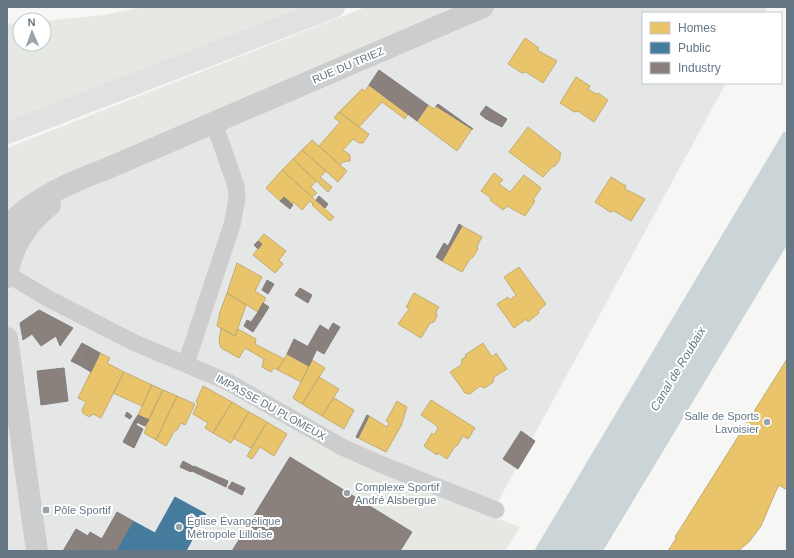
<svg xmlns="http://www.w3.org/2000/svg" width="794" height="558" viewBox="0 0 794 558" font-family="Arial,sans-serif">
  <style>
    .built { fill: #e5e6e6 }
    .green { fill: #e6e9e3 }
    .water { fill: #cbd4d6 }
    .homes { fill: #e9c46a; stroke: #c1ad72 }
    .public { fill: #457b9d; stroke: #4f7a96 }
    .industry { fill: #8a817c; stroke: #7f7e7f }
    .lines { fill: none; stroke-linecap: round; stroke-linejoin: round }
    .minor { stroke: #cccdce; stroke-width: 17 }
    .tertiary { stroke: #cccdce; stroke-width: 22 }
    .trunk { stroke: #e0e1e1; stroke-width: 22 }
    .poi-dot { fill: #98a3ac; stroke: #fff; stroke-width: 1.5 }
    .labels { text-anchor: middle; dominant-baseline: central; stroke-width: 4; stroke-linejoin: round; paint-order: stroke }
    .street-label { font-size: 11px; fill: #657785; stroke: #fff }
    .poi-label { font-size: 11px; fill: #657785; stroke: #fff; text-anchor: start }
    .water-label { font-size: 12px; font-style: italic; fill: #617982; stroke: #fff }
  </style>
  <rect width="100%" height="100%" fill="#f6f6f5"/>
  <!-- built -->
  <path class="built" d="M401 7H767L764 13H643V83H726L471 551H7V186Z"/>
  <!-- green -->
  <path class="green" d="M142 7H307L7 125V24L20 23V44H44V21L104 15Z
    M366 7H454L7 217V148Z
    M306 435 375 474 520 527 505 551H232L290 457Z"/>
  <!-- water -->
  <path class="water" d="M784 131 787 133V245L603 551H534Z"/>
  <!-- homes -->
  <path class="homes" d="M525 38 539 48 537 50 557 61 543 83 526 72 522 73 508 64Z
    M576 77 590 86 588 89 596 94 598 93 608 100 594 122 578 111 574 112 560 103Z
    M369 85 408 114 405 119 382 102 359 127 339 112 362 89 365 91Z
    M428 105 434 109 436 106 472 129 457 151 417 121Z
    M339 112 369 134 363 143H359L353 139 343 150 350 155V161L343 162 340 165 319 146 340 122 334 118Z
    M528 127 561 153 560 155V159L555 166 552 167 543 177 509 152Z
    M312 140 347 171 338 182 302 150Z
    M302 150 326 171 320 177 332 187 328 192 293 159Z
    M293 159 316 181 311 187 317 193 312 197 282 170Z
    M282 170 334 217 330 221 312 205 313 204 310 201 302 210 293 202 292 204 284 197 280 201 266 188Z
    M494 173 503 180 499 184 510 192 524 175 541 188 533 200 535 201 525 216 507 206 503 210 490 200 491 198 481 191Z
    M611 177 626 186 625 189 645 199 631 221 614 211 610 212 595 202Z
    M462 226 482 237 477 246 478 249 473 257 470 259 462 272 442 261Z
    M264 234 286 251 279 260 283 264 275 273 253 255 262 244 258 241Z
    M237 263 262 277 255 291 266 298 258 312 227 293Z
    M519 267 546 304 538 311 539 313 528 322 526 319 514 328 497 304 508 297 510 300 516 295 504 277Z
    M227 293 246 305 235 336 217 326 220 312Z
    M414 293 439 307 436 312 437 316 434 322 430 323 421 338 398 324 409 309 406 307Z
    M221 328 235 336 238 329 256 339 255 344 284 359 278 370 274 368 271 372 262 367 264 359 245 348 239 358 221 348 219 342Z
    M483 343 492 357 496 353 507 369 494 377 493 382 485 388 480 386 470 394 465 393 450 372 461 365 462 359 466 357 465 355Z
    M100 353 110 358 107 363 124 372 101 418 93 414 89 417 83 413 82 410 86 402 78 398Z
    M287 354 309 366 301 382 278 370Z
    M787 359V488L785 489 779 485 776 491 761 526 749 542 738 551H668L677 537H675Z
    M312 360 325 368 302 404 293 398Z
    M124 372 152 385 142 406 113 393Z
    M319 377 339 389 322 416 302 404Z
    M152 385 163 390 149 420 138 415Z
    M203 386 232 402 213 433 205 428 208 423 193 414 198 403 196 402Z
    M163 390 177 396 156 440 144 433 147 427 145 426Z
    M177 396 195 404 185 425 181 423 177 430H175L166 446 156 440Z
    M334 398 354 410 344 429 322 416Z
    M431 400 475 428 468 439 463 436 457 446 456 445 447 459 438 453 437 455 424 446 432 433 434 435 438 429 436 425 421 415Z
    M397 401 407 407 401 426 386 452 358 438 369 416 387 427 389 423 386 421Z
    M232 402 249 412 231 443 213 433Z
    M249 412 267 422 251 448 233 438Z
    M267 422 287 434 274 456 260 447 252 459 247 456Z"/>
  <!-- public -->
  <path class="public" d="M175 497 206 514 186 551H116L133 521 155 533Z"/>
  <!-- industry -->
  <path class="industry" d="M379 70 428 105 417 121 369 85Z
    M438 104 473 129H472L436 106Z
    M486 106 492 110 486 119 480 114Z
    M492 110 507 119 502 127 486 119Z
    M319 196 328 204 325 208 316 200Z
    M284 197 293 205 290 209 280 201Z
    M459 224 462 226 442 261 436 257 444 243 448 246Z
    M258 241 262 244 258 249 254 245Z
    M267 280 274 284 268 294 262 290Z
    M300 288 312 295 308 303 295 295Z
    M263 303 269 307 264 315 258 312Z
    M39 310 73 328 60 346 56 336 41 346 32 334 23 340 20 323Z
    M258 312 264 315 253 332 244 326 247 320 251 322Z
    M333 323 340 327 324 354 317 350Z
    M320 325 328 330 316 351 308 346Z
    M294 339 316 351 309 366 287 354Z
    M82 343 91 348 81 366 71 361Z
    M91 348 100 353 91 372 81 366Z
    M64 368 68 401 41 405 37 371Z
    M127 412 132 416 130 419 125 416Z
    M138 415 149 420 145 426 134 421Z
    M367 415 369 416 358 438 356 437Z
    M134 421 137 422 136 425 143 429 134 448 123 442Z
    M521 431 535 441 518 469 503 459Z
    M290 457 412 532 400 551H232Z
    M183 461 194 467 191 472 180 467Z
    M194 466 212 474 209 479 192 471Z
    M212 474 228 481 226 487 209 479Z
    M232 482 245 488 242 495 228 488Z
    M117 512 133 521 116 551H95Z
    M76 529 88 536 80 551H63Z
    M90 532 102 539 95 551H80Z"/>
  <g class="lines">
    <!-- minor -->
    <path class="minor" d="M7 274 49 299 135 343 228 382 342 447 385 466 496 510
      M186 364 232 225 237 198 236 186 214 123"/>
    <!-- tertiary -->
    <path class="tertiary" d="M7 226C35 198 70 182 106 169L483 7
      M7 277C11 248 27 223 50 205
      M7 338 37 551"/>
    <!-- trunk -->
    <path class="trunk" d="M7 133 334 7"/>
  </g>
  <!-- markers -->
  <g class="poi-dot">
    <circle cx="767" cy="422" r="4"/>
    <circle cx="347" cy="493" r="4"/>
    <rect x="42" y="506" width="8" height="8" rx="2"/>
    <circle cx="179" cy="527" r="4"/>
  </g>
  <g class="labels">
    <!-- street labels -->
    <g class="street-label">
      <text transform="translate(348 65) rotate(-23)">RUE DU TRIEZ</text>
      <text transform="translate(271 407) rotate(29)">IMPASSE DU PLOMEUX</text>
    </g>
    <!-- poi labels -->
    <g class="poi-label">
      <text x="759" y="416" text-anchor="end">Salle de Sports<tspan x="759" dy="13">Lavoisier</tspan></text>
      <text x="355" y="487">Complexe Sportif<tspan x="355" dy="13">André Alsbergue</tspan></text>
      <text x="54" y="510">Pôle Sportif</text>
      <text x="187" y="521">Église Évangélique<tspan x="187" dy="13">Métropole Lilloise</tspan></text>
    </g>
    <!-- water labels -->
    <g class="water-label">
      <text transform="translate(678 369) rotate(-59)">Canal de Roubaix</text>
    </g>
  </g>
  <!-- border -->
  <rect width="794" height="558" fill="none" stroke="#657785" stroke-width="16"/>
  <!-- legend -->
  <rect x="642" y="12" width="140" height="72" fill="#ffffff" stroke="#c1c9ce"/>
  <rect x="650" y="22" width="20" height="12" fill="#e9c46a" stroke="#c1c9ce"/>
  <text x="678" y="32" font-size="12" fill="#657785">Homes</text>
  <rect x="650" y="42" width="20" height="12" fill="#457b9d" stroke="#c1c9ce"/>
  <text x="678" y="52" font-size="12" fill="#657785">Public</text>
  <rect x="650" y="62" width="20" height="12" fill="#8a817c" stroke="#c1c9ce"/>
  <text x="678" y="72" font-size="12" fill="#657785">Industry</text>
  <!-- north arrow -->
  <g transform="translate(32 32) rotate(358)"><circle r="19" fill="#ffffff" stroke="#c1c9ce"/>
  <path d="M0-3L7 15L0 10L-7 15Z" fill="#98a3ac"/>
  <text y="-6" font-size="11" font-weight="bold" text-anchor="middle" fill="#657785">N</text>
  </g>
</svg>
